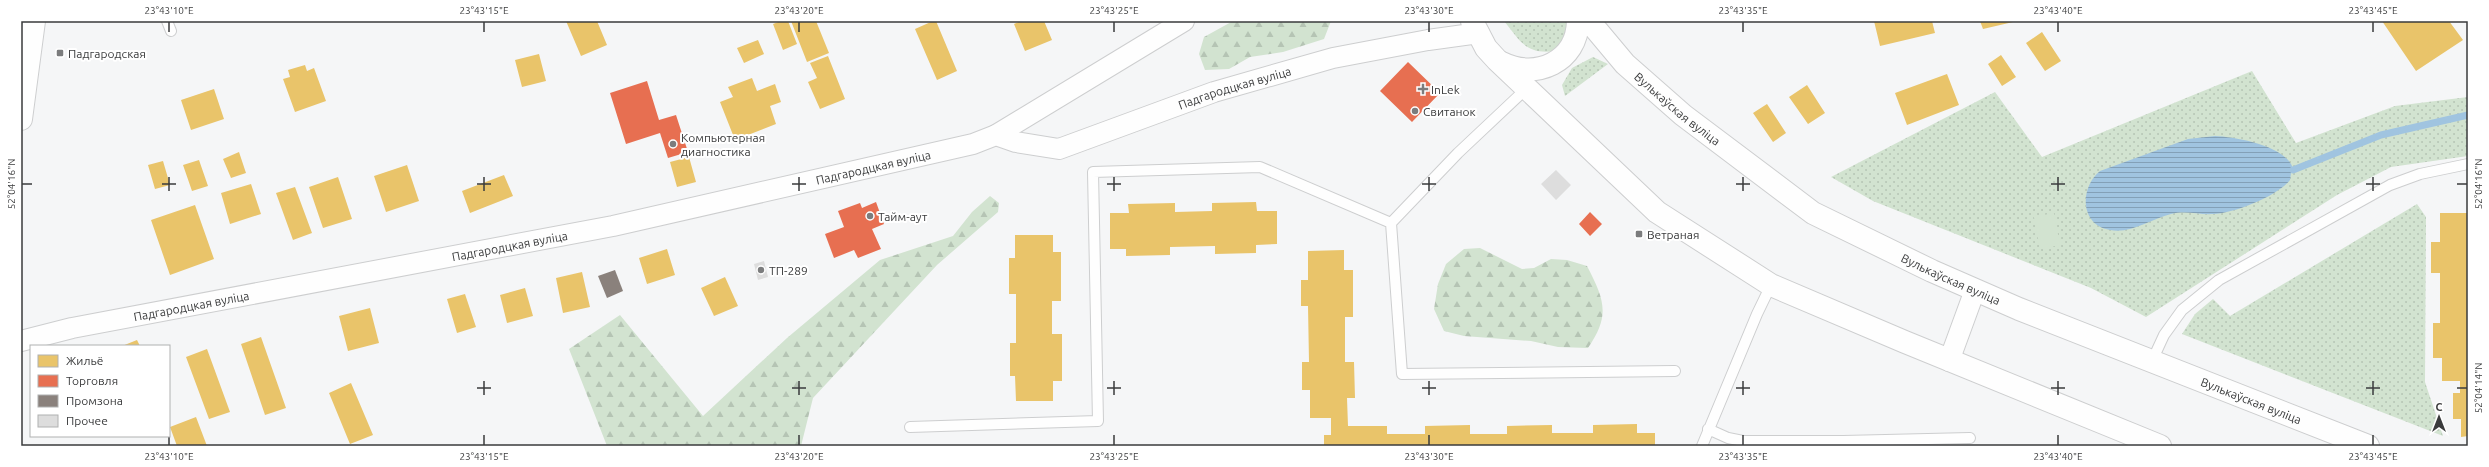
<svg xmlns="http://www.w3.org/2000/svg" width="2489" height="467" viewBox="0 0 2489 467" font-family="Ubuntu,sans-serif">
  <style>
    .grass { fill: url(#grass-dots) }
    .forest { fill: url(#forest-firs) }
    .garden { fill: #d2e3d0 }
    .water { fill: url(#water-rules) }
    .homes { fill: #e9c46a }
    .shops { fill: #e76f51 }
    .industry { fill: #8a817c }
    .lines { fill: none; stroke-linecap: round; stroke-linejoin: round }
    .stream { stroke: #a0c4e0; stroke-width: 7 }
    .building { fill: #ddd }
    .lane-casing { stroke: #cdcecf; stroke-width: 12 }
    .street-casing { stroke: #cdcecf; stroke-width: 22 }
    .secondary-casing { stroke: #cdcecf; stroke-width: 24 }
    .lane { stroke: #fefefe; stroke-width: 10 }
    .street { stroke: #fefefe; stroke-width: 20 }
    .secondary { stroke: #fefefe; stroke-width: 22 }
    .ticks { fill: none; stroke: #3a3b3c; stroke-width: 1.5 }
    .poi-dot { fill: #7b7c7d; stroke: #fff; stroke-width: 1.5 }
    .labels { text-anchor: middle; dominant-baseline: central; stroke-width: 4; stroke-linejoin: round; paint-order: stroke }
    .poi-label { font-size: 12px; fill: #3a3b3c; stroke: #fff; text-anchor: start }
    .street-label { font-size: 12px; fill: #3a3b3c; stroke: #fff }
    .neatline { fill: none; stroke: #3a3b3c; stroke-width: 1.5 }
    .ticks-label { font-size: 10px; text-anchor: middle; fill: #3a3b3c }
  </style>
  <defs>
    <pattern id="grass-dots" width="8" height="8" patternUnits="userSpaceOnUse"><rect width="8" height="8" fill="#d2e3d0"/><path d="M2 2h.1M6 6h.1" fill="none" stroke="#b5c4b4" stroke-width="1.8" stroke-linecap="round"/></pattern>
    <pattern id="forest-firs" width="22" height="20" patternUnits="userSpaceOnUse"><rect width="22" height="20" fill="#d2e3d0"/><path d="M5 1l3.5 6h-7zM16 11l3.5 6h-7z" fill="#b5c4b4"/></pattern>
    <pattern id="water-rules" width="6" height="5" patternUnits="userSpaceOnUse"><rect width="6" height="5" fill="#a0c4e0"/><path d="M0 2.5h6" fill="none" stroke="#83a0b7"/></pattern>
  </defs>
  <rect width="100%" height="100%" fill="#f5f6f7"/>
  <!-- grass -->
  <path class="grass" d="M1504 21H1568L1566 38 1556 51C1526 55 1521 42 1504 21Z
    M1593 57 1608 64 1565 96 1562 85 1572 68Z
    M2252 71 2296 143 2395 106 2468 97V156L2391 167 2337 195 2146 317 2091 288 1873 201 1831 177 1995 92 2042 157Z
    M2417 204 2426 217 2425 382 2443 436 2182 334 2195 314 2213 299 2230 316Z"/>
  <!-- forest -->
  <path class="forest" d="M1233 21H1331L1324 39 1283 52 1250 57 1229 69 1205 70 1199 54 1204 37Z
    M990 196 999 203 998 212 937 265 813 398 801 446H607L569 349 620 315 703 416 787 338 880 260 953 236 972 212Z
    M1480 248 1522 269 1534 268 1551 259 1567 260 1587 266C1604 299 1611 315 1588 348L1558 347 1531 341 1464 336 1444 331 1434 309 1438 284 1446 264 1464 249Z"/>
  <!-- garden -->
  <path class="garden" d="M2054 213 2060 245 2040 249 2034 217Z"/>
  <!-- water -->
  <path class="water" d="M2215 136C2236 137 2282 145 2292 166L2290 180C2278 196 2233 214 2213 214 2199 215 2186 210 2171 214 2151 219 2131 234 2110 230 2079 225 2080 187 2100 171L2188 139Z"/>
  <!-- homes -->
  <path class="homes" d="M566 21H597L607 45 581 56Z
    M781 21H788L797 44 783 50 773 24Z
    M791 21H816L829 53 807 62Z
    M933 21H936L957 71 937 80 915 29Z
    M1021 21H1044L1052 40 1025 51 1014 24Z
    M1874 21H1932L1935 33 1880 46Z
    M1980 21H2013V22L1983 29Z
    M2382 21H2449L2463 40 2416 71Z
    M2042 32 2061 61 2045 71 2026 43Z
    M758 40 764 54 744 63 737 48Z
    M539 54 546 81 522 87 515 60Z
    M2001 55 2016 77 2002 86 1988 64Z
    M828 56 845 99 820 109 808 82 817 78 810 63Z
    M305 65 307 71 314 68 326 101 295 112 283 79 290 77 288 70Z
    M1947 74 1959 105 1907 125 1895 93Z
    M752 78 757 91 775 84 781 102 770 106 776 124 735 140 720 102 733 97 728 87Z
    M1807 85 1825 113 1808 124 1789 97Z
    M214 89 224 119 191 130 181 100Z
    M1767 104 1786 133 1773 142 1753 113Z
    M239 152 246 173 231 178 223 159Z
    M689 157 696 182 677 187 670 162Z
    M199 160 208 186 192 191 183 165Z
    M163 161 170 185 155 189 148 165Z
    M407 165 419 201 386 212 374 176Z
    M504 175 513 196 470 213 462 191Z
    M338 177 352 219 323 228 309 187Z
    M251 184 261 214 230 224 221 193Z
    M295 187 312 233 293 240 276 193Z
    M1256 202 1257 211H1277V244L1256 245V253L1215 254V246L1170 247V255L1126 256V249H1110V213H1129L1128 204 1175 203V212L1212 211V203Z
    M195 205 214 259 170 275 151 220Z
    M2440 213H2468V436L2461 437V419H2453V393H2460V381H2442V358H2433V323H2440V273H2431V242H2440Z
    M1015 235H1053V252H1061V301H1052V334H1062V381H1053V401H1016L1015 376H1010V343H1016V294H1009V258H1015Z
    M667 249 675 275 647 284 639 258Z
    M1344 250V270H1353V317H1345V362H1354L1355 398H1347L1348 426H1387V434H1425V426L1470 425V434H1507V426L1552 425V433H1593V425L1637 424V433H1655V446H1324V435H1331V418H1310V390H1302V362H1309L1308 306H1301V280H1308V251Z
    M582 272 590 307 563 313 556 278Z
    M725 277 738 306 714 316 701 288Z
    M525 288 533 316 507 323 500 295Z
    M465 294 476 327 457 333 447 299Z
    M370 308 379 343 348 351 339 316Z
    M261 337 286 408 265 415 241 344Z
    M137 340 140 346H122Z
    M207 349 230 412 209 419 186 357Z
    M351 383 373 435 350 444 329 393Z
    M196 417 207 446H177L170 427Z"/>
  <!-- shops -->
  <path class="shops" d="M1408 62 1440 93 1412 122 1380 91Z
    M647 81 659 120 676 115 688 152 668 158 660 133 626 144 610 93Z
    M876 202 884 224 872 229 881 249 858 258 854 250 834 258 825 234 844 227 838 211 860 203 862 208Z
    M1590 212 1602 224 1590 236 1579 224Z"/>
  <!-- industry -->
  <path class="industry" d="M615 270 623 291 607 298 598 276Z"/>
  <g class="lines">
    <!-- stream -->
    <path class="stream" d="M2293 170 2381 135 2468 115"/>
  </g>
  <!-- building -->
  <path class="building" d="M1556 170 1571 185 1556 200 1541 184Z
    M764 261 768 277 758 280 754 264Z"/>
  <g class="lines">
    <!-- lane casing -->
    <g class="lane-casing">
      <path id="lane" d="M167 21 171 31
        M1391 223 1402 374 1675 371
        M2152 361 2164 335 2182 310 2219 280 2390 185 2420 174 2468 164
        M910 427 1098 421 1093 172 1260 167 1391 223 1458 153 1526 89
        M1708 429 1728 438 1743 441H1843V446
        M1843 441 1970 438
        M1702 446 1757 314 1771 285"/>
    </g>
    <!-- street casing -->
    <g class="street-casing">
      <g id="street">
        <path d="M996 135 1184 21"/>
        <path id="s1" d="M21 341 72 328 613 226 973 144 996 135 1016 142 1059 149 1214 92 1333 58 1428 40 1479 33"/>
        <path d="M1949 361 1975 290"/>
      </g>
    </g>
    <!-- secondary casing -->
    <g class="secondary-casing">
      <g id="secondary">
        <path d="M1472 21 1486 48 1497 60 1657 212 1771 285 1905 342 2160 446"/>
        <path id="s2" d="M1589 21 1625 64 1683 115 1813 213 1932 271 2019 309 2368 446"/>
        <path d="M1502 63C1536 80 1577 62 1578 21"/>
        <path d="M21 119 34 21"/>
      </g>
    </g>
    <!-- lane -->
    <use href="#lane" class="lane"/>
    <!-- street -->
    <use href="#street" class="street"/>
    <!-- secondary -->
    <use href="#secondary" class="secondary"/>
  </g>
  <!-- ticks -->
  <path class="ticks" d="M169 22V32M484 22V32M799 22V32M1114 22V32M1429 22V32M1743 22V32M2058 22V32M2373 22V32M169 177V191M484 177V191M799 177V191M1114 177V191M1429 177V191M1743 177V191M2058 177V191M2373 177V191M22 184H32M162 184H176M477 184H491M792 184H806M1107 184H1121M1422 184H1436M1736 184H1750M2051 184H2065M2366 184H2380M2457 184H2467M484 381V395M799 381V395M1114 381V395M1429 381V395M1743 381V395M2058 381V395M2373 381V395M477 388H491M792 388H806M1107 388H1121M1422 388H1436M1736 388H1750M2051 388H2065M2366 388H2380M2457 388H2467M169 435V445M484 435V445M799 435V445M1114 435V445M1429 435V445M1743 435V445M2058 435V445M2373 435V445"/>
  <!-- markers -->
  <g class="poi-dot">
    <rect x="56" y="49" width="8" height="8" rx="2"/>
    <path d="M1421 83h4v4h4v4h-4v4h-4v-4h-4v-4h4z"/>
    <circle cx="1415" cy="111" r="4"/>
    <circle cx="673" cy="144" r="4"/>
    <circle cx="870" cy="216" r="4"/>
    <rect x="1635" y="230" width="8" height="8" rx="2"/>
    <circle cx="761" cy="270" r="4"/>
  </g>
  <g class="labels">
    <!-- poi labels -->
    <g class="poi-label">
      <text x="68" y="53">Падгародская</text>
      <text x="1431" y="89">InLek</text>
      <text x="1423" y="111">Свитанок</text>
      <text x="681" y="137">Компьютерная<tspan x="681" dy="14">диагностика</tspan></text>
      <text x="878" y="216">Тайм-аут</text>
      <text x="1647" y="234">Ветраная</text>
      <text x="769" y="270">ТП-289</text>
    </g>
    <!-- street labels -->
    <g class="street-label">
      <text stroke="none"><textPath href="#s1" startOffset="1248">Падгародцкая вуліца</textPath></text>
      <text stroke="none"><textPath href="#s2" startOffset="125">Вулькаўская вуліца</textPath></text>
      <text stroke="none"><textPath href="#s1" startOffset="870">Падгародцкая вуліца</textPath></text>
      <text stroke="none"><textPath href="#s1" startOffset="498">Падгародцкая вуліца</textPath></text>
      <text stroke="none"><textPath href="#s2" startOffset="449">Вулькаўская вуліца</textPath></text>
      <text stroke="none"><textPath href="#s1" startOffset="174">Падгародцкая вуліца</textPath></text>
      <text stroke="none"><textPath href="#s2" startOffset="773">Вулькаўская вуліца</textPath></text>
    </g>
  </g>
  <!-- border -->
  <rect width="2489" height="467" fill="none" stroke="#ffffff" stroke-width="44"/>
  <!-- legend -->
  <rect x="30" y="345" width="140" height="92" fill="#ffffff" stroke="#b0b1b1"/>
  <rect x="38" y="355" width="20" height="12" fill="#e9c46a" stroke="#b0b1b1"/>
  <text x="66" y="365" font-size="12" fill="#3a3b3c">Жильё</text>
  <rect x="38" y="375" width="20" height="12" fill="#e76f51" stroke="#b0b1b1"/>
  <text x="66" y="385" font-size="12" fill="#3a3b3c">Торговля</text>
  <rect x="38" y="395" width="20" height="12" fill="#8a817c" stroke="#b0b1b1"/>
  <text x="66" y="405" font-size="12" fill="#3a3b3c">Промзона</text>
  <rect x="38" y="415" width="20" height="12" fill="#dddddd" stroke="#b0b1b1"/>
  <text x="66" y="425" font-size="12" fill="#3a3b3c">Прочее</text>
  <!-- north arrow -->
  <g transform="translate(2439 417)" stroke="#ffffff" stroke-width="3" paint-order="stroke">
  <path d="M0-3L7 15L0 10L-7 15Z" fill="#3a3b3c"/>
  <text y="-6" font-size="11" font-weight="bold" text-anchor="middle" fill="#3a3b3c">С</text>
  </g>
  <rect x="22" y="22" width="2445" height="423" class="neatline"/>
  <g class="ticks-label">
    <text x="169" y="14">23°43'10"E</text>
    <text x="484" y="14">23°43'15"E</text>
    <text x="799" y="14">23°43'20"E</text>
    <text x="1114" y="14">23°43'25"E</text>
    <text x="1429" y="14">23°43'30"E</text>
    <text x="1743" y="14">23°43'35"E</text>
    <text x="2058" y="14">23°43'40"E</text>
    <text x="2373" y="14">23°43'45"E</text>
    <text transform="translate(11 184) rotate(-90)" y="4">52°04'16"N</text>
    <text transform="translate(2478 184) rotate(-90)" y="4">52°04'16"N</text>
    <text transform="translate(2478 388) rotate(-90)" y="4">52°04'14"N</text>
    <text x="169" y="460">23°43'10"E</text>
    <text x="484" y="460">23°43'15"E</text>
    <text x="799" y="460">23°43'20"E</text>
    <text x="1114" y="460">23°43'25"E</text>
    <text x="1429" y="460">23°43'30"E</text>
    <text x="1743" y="460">23°43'35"E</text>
    <text x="2058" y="460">23°43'40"E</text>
    <text x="2373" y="460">23°43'45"E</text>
  </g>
</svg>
